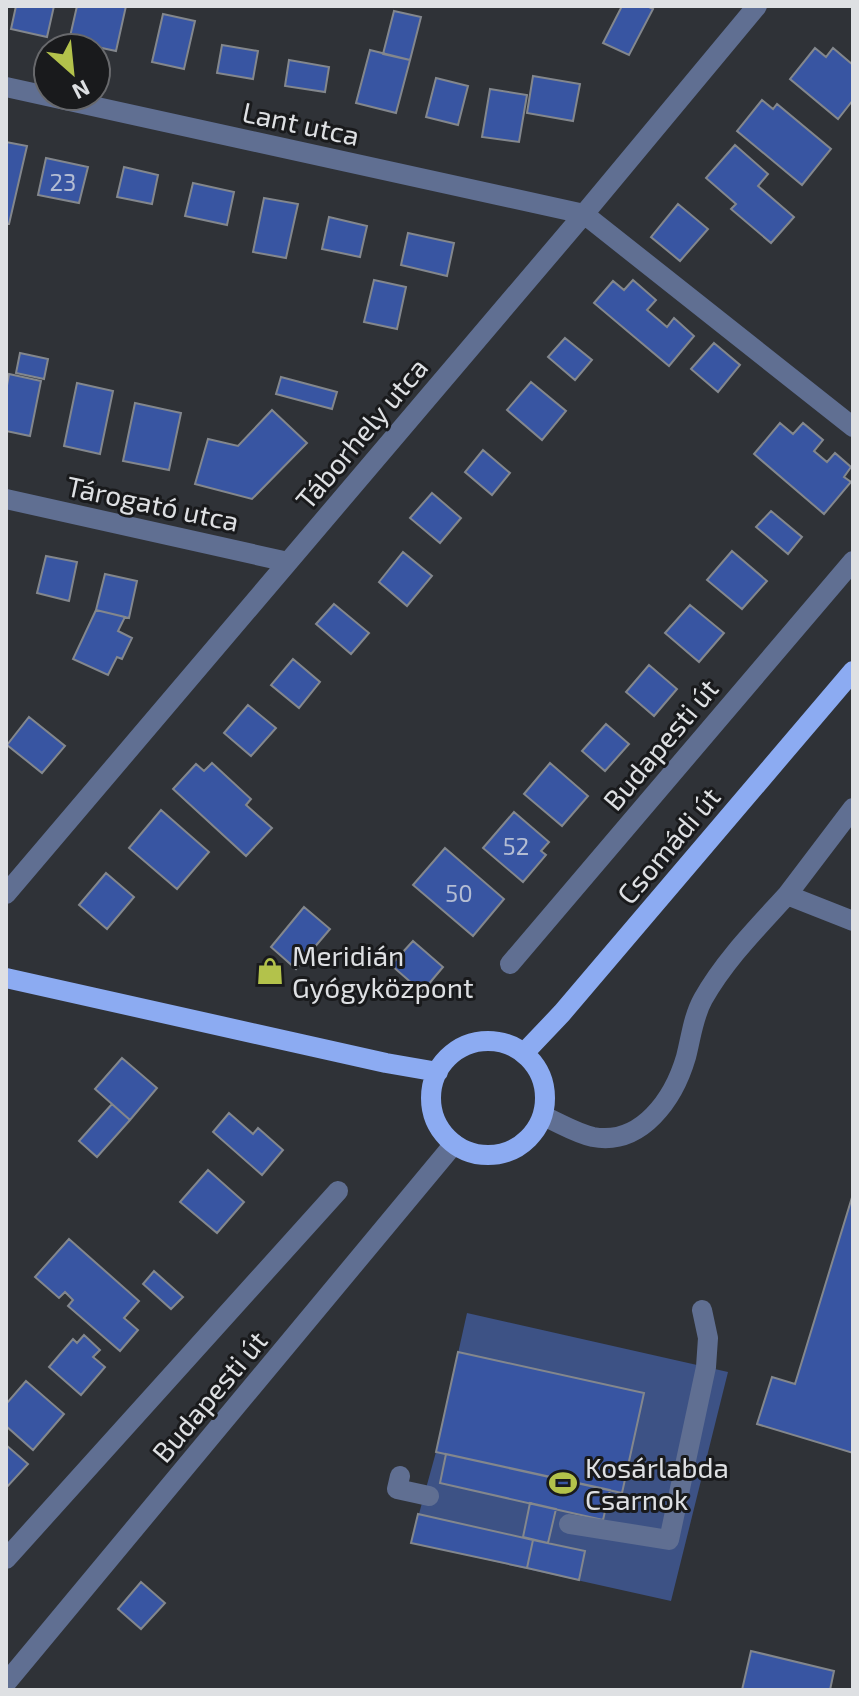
<svg xmlns="http://www.w3.org/2000/svg" width="859" height="1696" viewBox="0 0 859 1696" font-family="'Exo 2',sans-serif">
  <style>
    .green { fill: #3d5285 }
    .building { fill: #3855a2; stroke: #83878d; stroke-width: 2 }
    .lines { fill: none; stroke-linecap: round; stroke-linejoin: round }
    .minor { stroke: #606f92; stroke-width: 20 }
    .major { stroke: #8cabf2; stroke-width: 20 }
    .labels { text-anchor: middle; dominant-baseline: central; stroke-width: 6; stroke-linejoin: round; paint-order: stroke }
    .number-label { font-size: 24px; fill: #b4bdd3 }
    .street-label { font-size: 28px; fill: #dee0e3; stroke: #191a1c }
    .poi-label { font-size: 28px; fill: #dee0e3; stroke: #191a1c; text-anchor: start }
  </style>
  <rect width="100%" height="100%" fill="#2f3237"/>
  <!-- green -->
  <path class="green" d="M467 1313 728 1372 671 1601 411 1543 436 1452Z"/>
  <!-- building -->
  <path class="building" d="M16 6H54L47 37 11 29Z
    M77 6H126L116 51 69 41Z
    M622 6H647L653 9 629 55 603 43Z
    M394 11 421 17 410 60 383 54Z
    M163 14 195 21 184 69 152 62Z
    M222 45 258 51 253 79 217 73Z
    M815 48 826 57 833 48 853 65V100L838 119 790 79Z
    M370 50 410 60 396 113 356 103Z
    M289 60 329 67 325 92 285 86Z
    M533 76 580 84 573 121 527 113Z
    M436 78 468 86 458 125 426 117Z
    M490 89 527 95 519 142 482 137Z
    M762 100 773 109 777 104 831 149 802 185 737 131Z
    M6 142 27 146 9 224H6Z
    M735 145 768 174 758 186 794 217 771 243 731 209 736 204 706 178Z
    M46 158 88 167 79 203 38 195Z
    M124 167 158 175 152 204 117 197Z
    M193 183 234 192 227 225 185 216Z
    M264 198 298 204 286 258 253 252Z
    M678 204 708 229 680 261 651 237Z
    M329 217 367 226 360 257 322 249Z
    M408 233 454 243 447 276 401 265Z
    M374 280 406 287 397 329 364 322Z
    M633 280 656 300 647 310 667 327 674 318 694 336 669 366 594 303 613 281 624 290Z
    M565 338 592 360 575 380 548 357Z
    M714 343 740 365 718 392 691 369Z
    M20 353 48 359 44 379 16 373Z
    M9 374 41 381 30 436 6 431V391Z
    M281 377 337 392 332 409 276 394Z
    M531 382 566 411 542 440 507 410Z
    M77 383 113 391 100 454 64 446Z
    M135 403 181 413 169 470 123 461Z
    M272 410 307 443 252 499 195 484 208 439 238 446Z
    M780 423 793 434 803 423 823 440 814 451 827 462 835 453 851 467 844 477 851 482 824 514 754 454Z
    M483 450 510 473 492 495 465 472Z
    M432 493 461 518 440 543 410 518Z
    M771 511 802 537 788 554 756 527Z
    M732 551 767 581 742 609 707 580Z
    M403 552 432 576 407 606 379 582Z
    M46 556 77 562 69 601 37 593Z
    M105 574 137 581 129 618 96 610Z
    M334 604 369 633 351 654 316 624Z
    M690 605 724 633 699 662 665 633Z
    M96 610 125 617 118 631 132 638 122 659 117 657 108 675 73 659Z
    M293 659 320 682 299 708 271 685Z
    M649 665 677 689 654 716 626 692Z
    M248 705 276 728 251 756 224 733Z
    M29 717 65 746 42 773 7 745Z
    M606 724 629 744 605 771 582 751Z
    M212 763 251 799 246 805 272 828 246 856 173 789 196 764 204 771Z
    M550 763 588 796 562 826 524 794Z
    M161 810 209 852 177 889 129 848Z
    M514 812 549 842 541 851 546 855 523 882 483 848Z
    M445 848 504 899 473 936 413 885Z
    M106 873 134 897 107 929 79 905Z
    M304 907 330 929 296 969 271 947Z
    M413 941 443 967 422 992 391 965Z
    M122 1058 157 1088 130 1120 95 1089Z
    M112 1104 130 1120 97 1157 79 1141Z
    M229 1113 253 1134 258 1128 283 1150 262 1175 213 1132Z
    M208 1170 244 1202 217 1233 180 1202Z
    M853 1194V1453L757 1424 772 1377 795 1384Z
    M69 1239 139 1301 124 1318 138 1330 120 1351 68 1306 73 1300 65 1292 59 1298 35 1277Z
    M154 1271 183 1297 171 1309 143 1284Z
    M84 1335 100 1350 93 1357 105 1367 81 1395 49 1367 73 1339 77 1343Z
    M458 1352 644 1393 622 1493 436 1452Z
    M26 1381 64 1414 33 1450 6 1426V1404Z
    M6 1445 28 1464 6 1488Z
    M446 1454 610 1490 603 1520 440 1483Z
    M530 1503 556 1509 548 1543 523 1537Z
    M418 1514 533 1540 527 1568 411 1543Z
    M533 1540 585 1551 579 1580 527 1568Z
    M141 1582 165 1603 141 1629 118 1609Z
    M751 1651 834 1671 830 1690H742Z"/>
  <g class="lines">
    <!-- minor -->
    <path class="minor" d="M6 87 584 214 853 427
      M6 499 288 562
      M6 894 584 214 757 6
      M787 895 853 808
      M510 964 853 561
      M543 1116C560 1123 575 1133 593 1137 642 1146 674 1098 686 1057 691 1038 693 1017 703 999 725 960 757 928 787 895L853 921
      M400 1476 397 1489 429 1496
      M569 1524 669 1540 706 1367 708 1338 702 1310
      M6 1559 338 1191
      M6 1683 454 1144"/>
    <!-- major -->
    <path class="major" d="M6 978 386 1063 438 1072
      M431 1098a57 57 0 1 1 114 0a57 57 0 1 1-114 0Z
      M524 1053 562 1013 853 671"/>
  </g>
  <!-- icons -->
  <defs>
    <g id="shop-bare" transform="scale(2.16)"><path d="M-5-2.5h2.3a2.7 3.5 0 0 1 5.4 0H5L5.5 6h-11ZM-1.5-2.5h3a1.5 2.3 0 0 0-3 0Z" fill="#b3c24b" stroke="#191a1c" stroke-width="2.5" paint-order="stroke"/></g>
    <g id="stadium-bare" transform="scale(2.16)"><path d="M0-5a6.5 5 0 1 0 0 10a6.5 5 0 1 0 0-10ZM-3.5-1.8h7v3.6h-7Z" fill="#b3c24b" stroke="#191a1c" stroke-width="2.5" paint-order="stroke"/></g>
  </defs>
  <g fill-rule="evenodd">
    <use href="#shop-bare" x="270" y="971"/>
    <use href="#stadium-bare" x="563" y="1483"/>
  </g>
  <g class="labels">
    <!-- number labels -->
    <g class="number-label">
      <text x="63" y="181">23</text>
      <text x="516" y="845">52</text>
      <text x="459" y="892">50</text>
    </g>
    <!-- street labels -->
    <g class="street-label">
      <text transform="translate(301 123) rotate(12)">Lant utca</text>
      <text transform="translate(361 433) rotate(-50)">Táborhely utca</text>
      <text transform="translate(153 503) rotate(12)">Tárogató utca</text>
      <text transform="translate(660 744) rotate(-50)">Budapesti út</text>
      <text transform="translate(668 845) rotate(-50)">Csomádi út</text>
      <text transform="translate(209 1396) rotate(-50)">Budapesti út</text>
    </g>
    <!-- poi labels -->
    <g class="poi-label">
      <text x="292" y="955">Meridián<tspan x="292" dy="32">Gyógyközpont</tspan></text>
      <text x="585" y="1467">Kosárlabda<tspan x="585" dy="32">Csarnok</tspan></text>
    </g>
  </g>
  <!-- border -->
  <rect width="859" height="1696" fill="none" stroke="#dee0e3" stroke-width="16"/>
  <!-- north arrow -->
  <g transform="translate(72 72) rotate(153)"><circle r="38" fill="#191a1c" stroke="#68696c" stroke-width="2"/>
  <path d="M0-6L14 30L0 20L-14 30Z" fill="#b3c24b"/>
  <text y="-12" font-size="22" font-weight="bold" text-anchor="middle" fill="#dee0e3">N</text>
  </g>
</svg>
